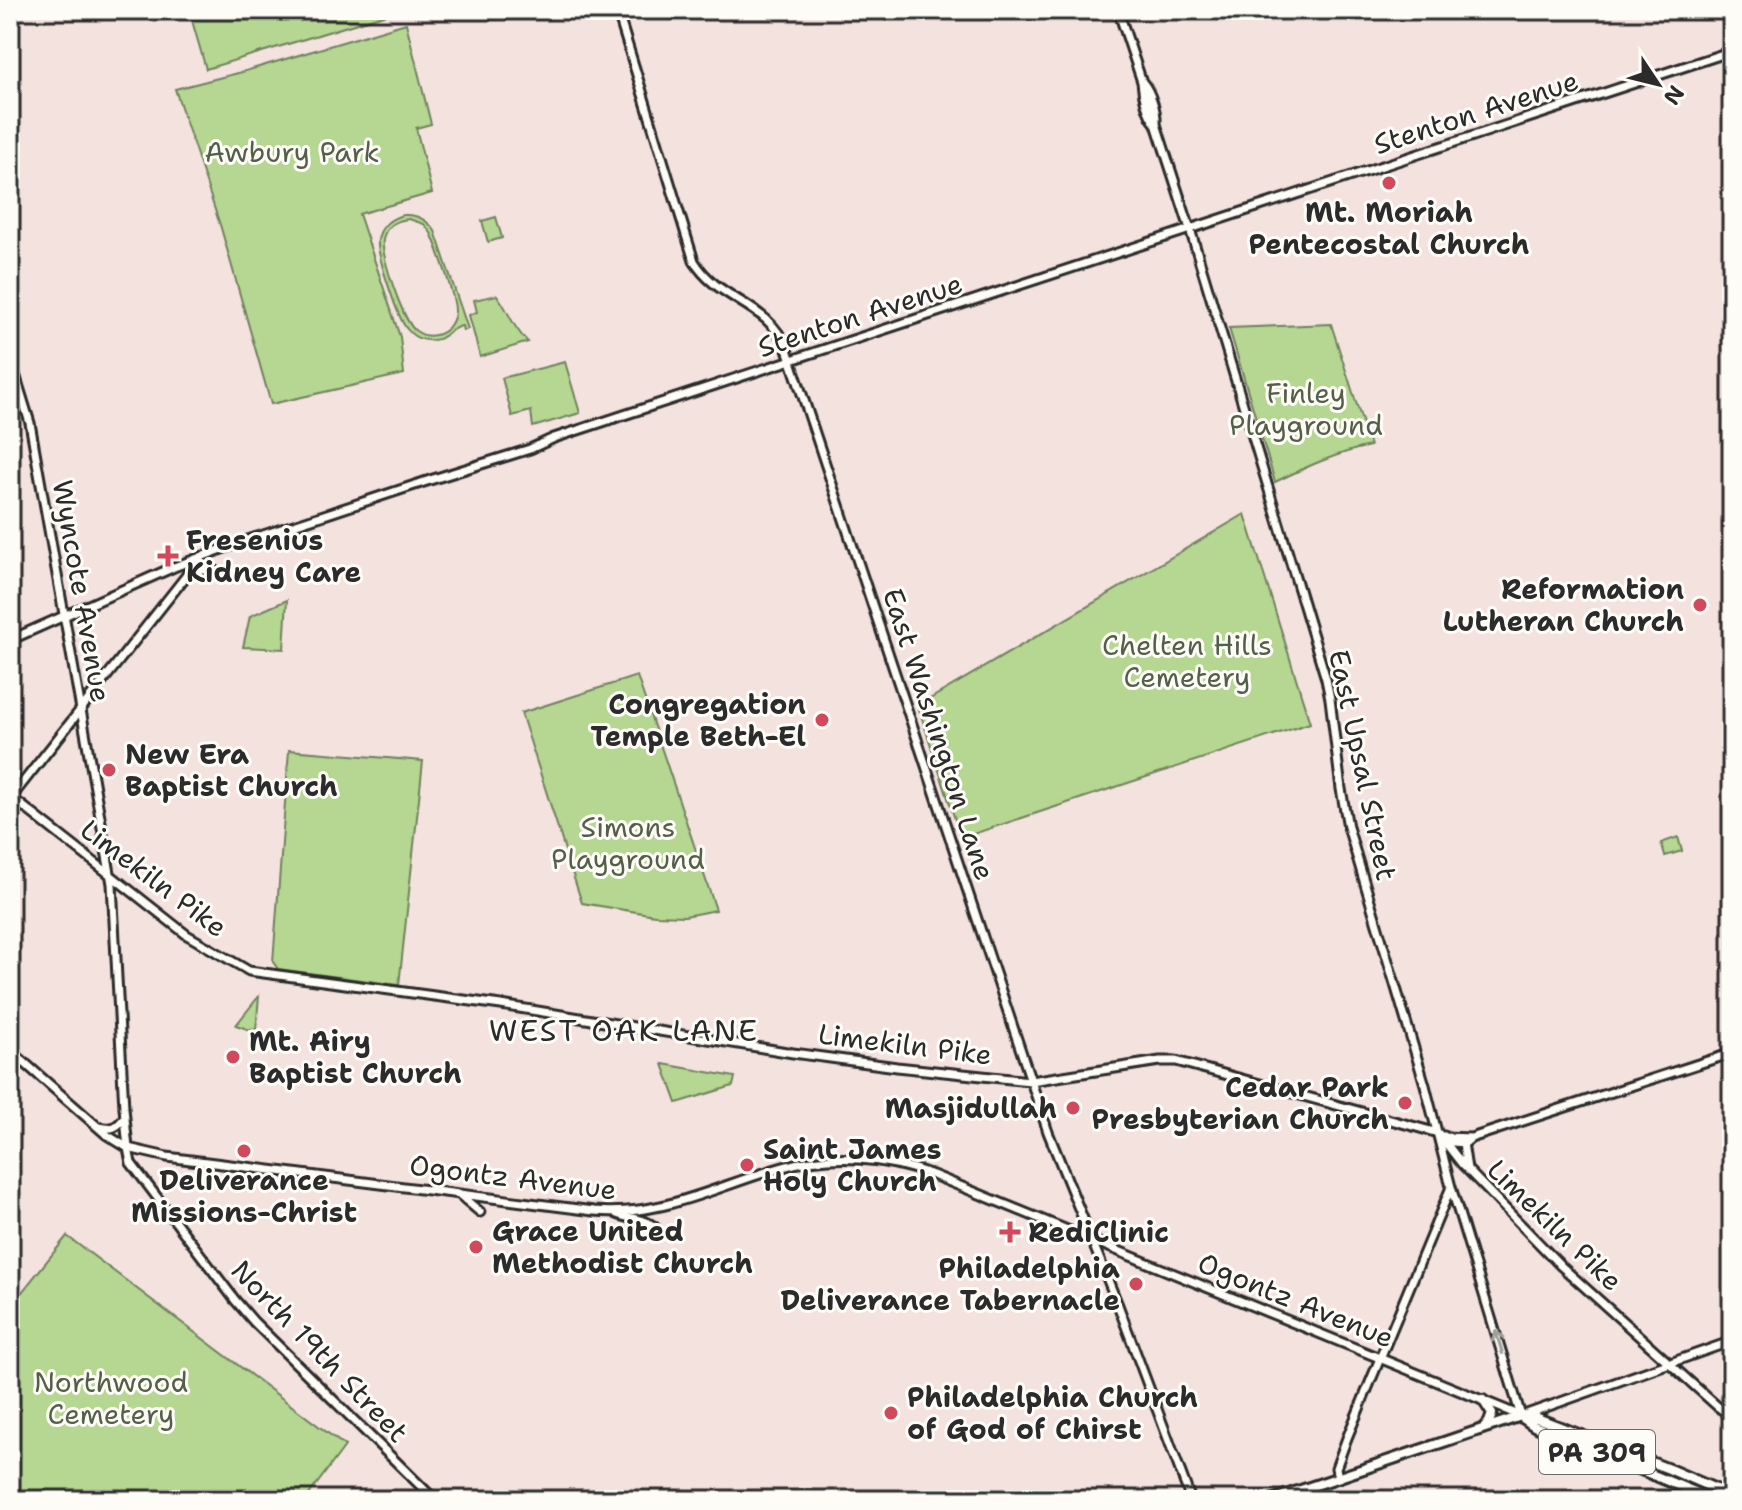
<svg xmlns="http://www.w3.org/2000/svg" width="1742" height="1510" viewBox="0 0 1742 1510" font-family="'Shantell Sans',sans-serif">
  <style>
    .green { fill: #b5d791; stroke: #70815e; stroke-width: 2; fill-rule: evenodd }
    .lines { fill: none; stroke-linecap: round; stroke-linejoin: round }
    .secondary-casing { stroke: #2b2b2b; stroke-width: 13 }
    .primary-casing { stroke: #2b2b2b; stroke-width: 13 }
    .highway-casing { stroke: #2b2b2b; stroke-width: 14 }
    .secondary { stroke: #fdfcf7; stroke-width: 7 }
    .primary { stroke: #fdfcf7; stroke-width: 7 }
    .highway { stroke: #fdfcf7; stroke-width: 8 }
    .oneway { stroke: #9e9e9b }
    .poi-dot { fill: #d1495b; stroke: #fdfcf7; stroke-width: 3 }
    .labels { text-anchor: middle; dominant-baseline: central; stroke-width: 6; stroke-linejoin: round; paint-order: stroke }
    .shield { fill: #fdfcf7; stroke: #6a6a68; stroke-width: 2 }
    .shield-label { font-size: 26px; font-weight: bold; fill: #2b2b2b }
    .street-label { font-size: 28px; fill: #2b2b2b; stroke: #fdfcf7 }
    .park-label { font-size: 28px; fill: #545f4a; stroke: #fdfcf7 }
    .poi-label { font-size: 28px; font-weight: bold; fill: #2b2b2b; stroke: #fdfcf7; text-anchor: start }
    .neighbourhood-label { font-size: 30px; letter-spacing: 2px; fill: #2b2b2b; stroke: #fdfcf7 }
  </style>
  <rect width="100%" height="100%" fill="#f4e2de"/>
  <filter id="ink" filterUnits="userSpaceOnUse"><feTurbulence type="fractalNoise" baseFrequency=".0125" numOctaves="2"/><feDisplacementMap in="SourceGraphic" scale="16" xChannelSelector="R" yChannelSelector="G"/><feConvolveMatrix kernelMatrix="1 2 1 2 8 2 1 2 1" color-interpolation-filters="sRGB"/></filter>
  <g filter="url(#ink)">
    <!-- green -->
    <path class="green" d="M189 10H400L206 69Z
      M406 23 431 124 416 128 432 193 359 214 400 337 404 374 271 404 221 228 175 89 242 72Z
      M403 215C417 214 427 219 435 231L468 329 463 331 462 326C447 328 444 345 422 339 416 338 411 334 407 329 398 319 376 253 378 240 380 226 391 218 403 215ZM409 219 424 224 431 233C437 246 455 297 455 310 455 320 449 330 439 334 431 337 423 336 416 331 404 324 380 254 383 240 385 226 396 220 409 219Z
      M496 217 502 238 488 242 482 221Z
      M497 295C509 311 512 327 528 342L480 357 469 315 477 312 474 300Z
      M1331 324 1370 446C1336 453 1306 467 1275 482L1229 328Z
      M565 362 580 413 533 427 531 411 512 416 502 378Z
      M1245 514 1310 723 961 838 918 706Z
      M287 600 284 649 243 647 250 616Z
      M637 676 716 910 685 916 655 915 582 903 521 713Z
      M289 750 423 761 399 985 278 969 273 962Z
      M1678 837 1682 851 1665 856 1661 843Z
      M259 996 256 1030 247 1029 236 1025Z
      M663 1064 735 1077 733 1086 677 1103Z
      M67 1236 345 1446 305 1500H10V1307Z"/>
    <g class="lines">
      <!-- secondary casing -->
      <g class="secondary-casing">
        <path id="secondary" d="M617 10 694 261C719 302 768 302 787 349L1048 1132 1118 1305 1191 1500
          M1118 10 1142 82C1143 95 1147 114 1156 124L1190 229 1326 679 1330 699 1341 789 1348 827 1425 1085 1451 1187 1521 1416 1732 1341
          M1143 83C1151 93 1157 112 1156 124
          M10 358 30 423 112 884 124 1108 128 1148 131 1163 235 1300 254 1322 435 1500
          M191 569 216 571
          M10 796 187 935 249 971 501 1005 793 1053 897 1067 1020 1080 1031 1081 1160 1061H1176L1438 1133 1462 1164 1561 1266 1717 1406 1732 1417
          M10 799 201 557
          M1444 1136 1453 1142 1465 1143 1471 1138 1732 1053
          M1446 1137 1471 1138
          M1463 1143 1467 1169
          M1338 1478 1336 1468 1347 1438 1451 1187"/>
      </g>
      <!-- primary casing -->
      <g class="primary-casing">
        <path id="primary" d="M10 640 174 567 233 545 430 480 530 449 554 438 1732 51
          M10 1050 107 1135 128 1148 167 1157 594 1211C664 1217 718 1185 783 1167 832 1153 885 1157 933 1175L1521 1416
          M99 1127C111 1130 117 1128 124 1118
          M460 1195 480 1212
          M617 1214C631 1220 649 1218 658 1231"/>
      </g>
      <!-- highway casing -->
      <g class="highway-casing">
        <path id="highway" d="M1483 1400 1492 1414 1489 1422 1485 1427
          M1521 1417 1534 1426 1714 1500
          M1271 1500 1521 1416 1537 1418 1669 1469 1732 1496"/>
      </g>
      <!-- secondary -->
      <use href="#secondary" class="secondary"/>
      <!-- primary -->
      <use href="#primary" class="primary"/>
      <!-- highway -->
      <use href="#highway" class="highway"/>
    </g>
    <!-- one-way arrows -->
    <defs><path id="oneway-shaft" d="M-6 0H5M1.5-3L5.5 0L1.5 3" fill="none" stroke-width="1.6" stroke-linecap="round" stroke-linejoin="round" transform="scale(2)"/></defs>
    <use class="oneway" href="#oneway-shaft" transform="translate(1499 1342) rotate(-107)"/>
  </g>
  <!-- markers -->
  <g class="poi-dot">
    <circle cx="1389" cy="183" r="8"/>
    <path d="M164 544h8v8h8v8h-8v8h-8v-8h-8v-8h8z"/>
    <circle cx="1700" cy="605" r="8"/>
    <circle cx="822" cy="720" r="8"/>
    <circle cx="109" cy="770" r="8"/>
    <circle cx="233" cy="1057" r="8"/>
    <circle cx="1405" cy="1103" r="8"/>
    <circle cx="1073" cy="1108" r="8"/>
    <circle cx="244" cy="1151" r="8"/>
    <circle cx="747" cy="1165" r="8"/>
    <path d="M1006 1220h8v8h8v8h-8v8h-8v-8h-8v-8h8z"/>
    <circle cx="476" cy="1247" r="8"/>
    <circle cx="1136" cy="1284" r="8"/>
    <circle cx="891" cy="1413" r="8"/>
  </g>
  <g class="labels">
    <!-- shield labels -->
    <rect class="shield" x="1539" y="1430" width="116" height="44" rx="6"/>
    <g class="shield-label">
      <text x="1597" y="1452">PA 309</text>
    </g>
    <!-- street labels -->
    <g class="street-label">
      <text transform="translate(1476 112) rotate(-18)">Stenton Avenue</text>
      <text transform="translate(860 315) rotate(-18)">Stenton Avenue</text>
      <text transform="translate(82 591) rotate(80)">Wyncote Avenue</text>
      <text transform="translate(939 734) rotate(72)">East Washington Lane</text>
      <text transform="translate(1363 765) rotate(78)">East Upsal Street</text>
      <text transform="translate(154 878) rotate(37)">Limekiln Pike</text>
      <text transform="translate(905 1044) rotate(7)">Limekiln Pike</text>
      <text transform="translate(513 1177) rotate(7)">Ogontz Avenue</text>
      <text transform="translate(1555 1225) rotate(44)">Limekiln Pike</text>
      <text transform="translate(1296 1300) rotate(22)">Ogontz Avenue</text>
      <text transform="translate(320 1351) rotate(46)">North 19th Street</text>
    </g>
    <!-- park labels -->
    <g class="park-label">
      <text x="292" y="152">Awbury Park</text>
      <text x="1306" y="393">Finley<tspan x="1306" dy="32">Playground</tspan></text>
      <text x="1187" y="645">Chelten Hills<tspan x="1187" dy="32">Cemetery</tspan></text>
      <text x="628" y="827">Simons<tspan x="628" dy="32">Playground</tspan></text>
      <text x="111" y="1382">Northwood<tspan x="111" dy="32">Cemetery</tspan></text>
    </g>
    <!-- poi labels -->
    <g class="poi-label">
      <text x="1389" y="212" text-anchor="middle">Mt. Moriah<tspan x="1389" dy="32">Pentecostal Church</tspan></text>
      <text x="186" y="540">Fresenius<tspan x="186" dy="32">Kidney Care</tspan></text>
      <text x="1684" y="589" text-anchor="end">Reformation<tspan x="1684" dy="32">Lutheran Church</tspan></text>
      <text x="806" y="704" text-anchor="end">Congregation<tspan x="806" dy="32">Temple Beth-El</tspan></text>
      <text x="125" y="754">New Era<tspan x="125" dy="32">Baptist Church</tspan></text>
      <text x="249" y="1041">Mt. Airy<tspan x="249" dy="32">Baptist Church</tspan></text>
      <text x="1389" y="1087" text-anchor="end">Cedar Park<tspan x="1389" dy="32">Presbyterian Church</tspan></text>
      <text x="1057" y="1108" text-anchor="end">Masjidullah</text>
      <text x="763" y="1149">Saint James<tspan x="763" dy="32">Holy Church</tspan></text>
      <text x="244" y="1180" text-anchor="middle">Deliverance<tspan x="244" dy="32">Missions-Christ</tspan></text>
      <text x="492" y="1231">Grace United<tspan x="492" dy="32">Methodist Church</tspan></text>
      <text x="1028" y="1232">RediClinic</text>
      <text x="1120" y="1268" text-anchor="end">Philadelphia<tspan x="1120" dy="32">Deliverance Tabernacle</tspan></text>
      <text x="907" y="1397">Philadelphia Church<tspan x="907" dy="32">of God of Chirst</tspan></text>
    </g>
    <!-- neighbourhood labels -->
    <g class="neighbourhood-label">
      <text x="624" y="1030">WEST OAK LANE</text>
    </g>
  </g>
  <!-- margin -->
  <rect width="1742" height="1510" fill="none" stroke="#fdfcf7" stroke-width="40"/>
  <rect x="20" y="20" width="1702" height="1470" fill="none" stroke="#2b2b2b" stroke-width="3" filter="url(#ink)"/>
  <!-- north arrow -->
  <g transform="translate(1658 84) rotate(125)" stroke="#fdfcf7" stroke-width="6" paint-order="stroke">
  <path d="M0-6L14 30L0 20L-14 30Z" fill="#2b2b2b"/>
  <text y="-12" font-size="22" font-weight="bold" text-anchor="middle" fill="#2b2b2b">N</text>
  </g>
</svg>
